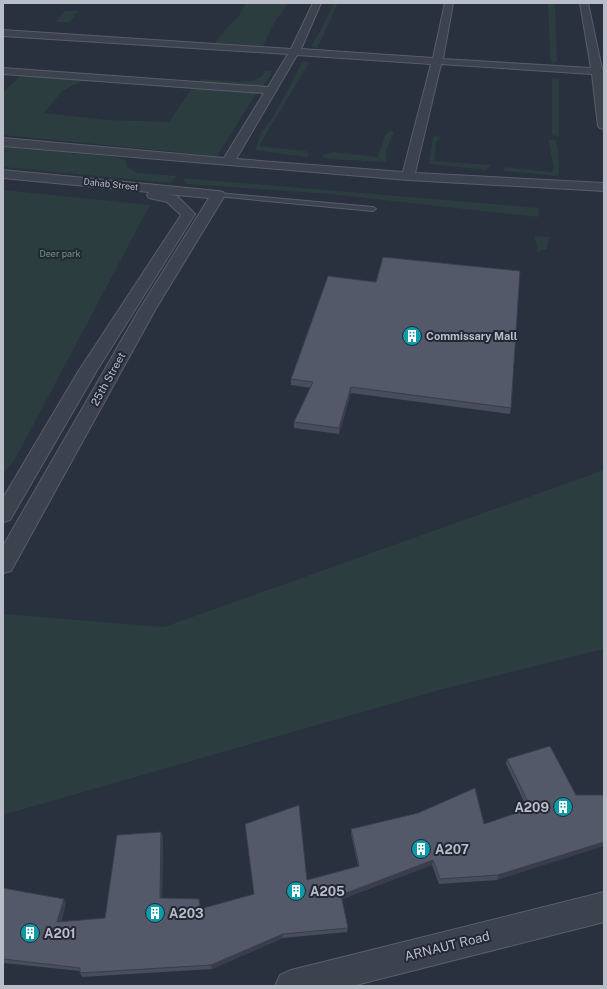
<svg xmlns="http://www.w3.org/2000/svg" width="607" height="989" viewBox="0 0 607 989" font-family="'Public Sans',sans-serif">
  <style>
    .green { fill: #2c3d40 }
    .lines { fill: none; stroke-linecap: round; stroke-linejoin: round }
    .lane-casing { stroke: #585e69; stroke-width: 2 }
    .street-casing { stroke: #585e69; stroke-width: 2 }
    .lane { fill: #3d434e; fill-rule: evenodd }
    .street { fill: #3d434e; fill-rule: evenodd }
    .wall { fill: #474d5a }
    .shaded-wall { fill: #3a3e4a }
    .building { fill: #535969; stroke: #3a3e4a }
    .labels { text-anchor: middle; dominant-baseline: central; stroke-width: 4; stroke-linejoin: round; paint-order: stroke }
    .far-street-label { font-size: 9px; fill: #b9bec9; stroke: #222834 }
    .far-park-label { font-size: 9px; fill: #73977f; stroke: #222834 }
    .poi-label { font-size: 11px; font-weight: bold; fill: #b9bec9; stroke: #222834; text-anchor: start }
    .street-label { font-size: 11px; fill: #b9bec9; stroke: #222834 }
    .near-poi-label { font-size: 13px; font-weight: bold; fill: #b9bec9; stroke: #222834; text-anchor: start }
    .near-street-label { font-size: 13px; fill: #b9bec9; stroke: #222834 }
  </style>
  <rect width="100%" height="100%" fill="#29303e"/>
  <!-- green -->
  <path class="green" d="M246 3H288L273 25 263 46 215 43 225 30 238 17Z
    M334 3H338L317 49 311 46 323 26Z
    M548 3H555L557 61 552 64 550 54Z
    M65 11H78L70 22H55Z
    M303 61 309 63 259 146 306 151 309 155 306 157 255 150 262 131 272 119Z
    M264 71H271L270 76 263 86 203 83 200 80 201 79 238 82 252 81 263 76Z
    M20 76 85 80 62 91 44 113 108 120 169 122 192 88 257 92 217 156 3 135V92Z
    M552 79H559V137L552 135Z
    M390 131 394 132 386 150V162L327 159 321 155 334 152 378 157 385 135Z
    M437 136 441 137 436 143 434 161 491 165 486 170 429 164 433 137Z
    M548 140H556L558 151 559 173 557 176 505 171 503 167 552 172 554 168Z
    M3 147 116 157 125 160 127 167 138 173 177 176 170 183 3 167Z
    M183 178 539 208 538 217 330 194 186 184Z
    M3 190 150 205 15 459 3 473Z
    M536 236 549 237 547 249 537 252V244L534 238Z
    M604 470V649L443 689 3 815 4 614 164 627Z"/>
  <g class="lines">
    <!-- lane casing -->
    <g class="lane-casing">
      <path id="lane" d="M218 193 373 207 376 209 373 211 216 196 215 195Z"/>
    </g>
    <!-- street casing -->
    <g class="street-casing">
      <path id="street" d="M313 3H321L301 49 433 58 445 3H453L443 59 591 68 580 3H588L602 69H604V75H603L604 129 600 128 598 126 592 74 441 64 415 173 604 183V191L408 180 3 146V138L224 158 264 93 3 74V68L268 87 288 54 3 36V30L291 49ZM297 55 431 64 403 172 236 159Z
        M3 170 218 191 223 192 225 195 155 310 11 571 3 573V546L139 310 209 198 167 194 177 196 195 214 96 372 10 520 3 522V498L78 372 181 215 167 202 149 198 147 195 149 192 3 178Z
        M604 892V922L352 986H275L280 975 291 970Z"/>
    </g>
    <!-- lane -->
    <use href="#lane" class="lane"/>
    <!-- street -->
    <use href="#street" class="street"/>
  </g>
  <!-- wall -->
  <path class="wall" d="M291 379 511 408 510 414 351 393 339 434 294 428V422L311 388 291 385Z
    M507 759 576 795 497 880 439 884 432 865 342 899 348 928 347 932 283 938 212 969 82 977 80 973V971L3 963V888L66 903 61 922 105 918 161 832 163 837 162 898 199 899 201 909 358 866 351 834V829L484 824 528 810 506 764Z"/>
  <!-- shaded-wall -->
  <path class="shaded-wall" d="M351 387V393L339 434V428Z
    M161 832 163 837 162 902 160 898Z
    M604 842V846L497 880 498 875Z
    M433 860 432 865 341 899V895Z
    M64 899 66 903 59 926 57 922Z
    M283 934V938L212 969 211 965Z"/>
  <!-- building -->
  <path class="building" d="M383 257 520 271 511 408 351 387 339 428 294 422 313 382 291 379 328 276 376 282Z
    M550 746 576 795H604V842L498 875 440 879 433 860 341 895 348 928 283 934 211 965 80 973V968L3 959V888L64 899 57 922 105 918 117 835 161 832 160 898 199 899 200 909 254 894 245 824 299 805 307 880 359 866 351 829 418 813 475 788 484 824 531 808 507 759Z"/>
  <!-- icons -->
  <defs>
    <g id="building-disc" transform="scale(1)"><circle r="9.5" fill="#0f9aa8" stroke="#222834"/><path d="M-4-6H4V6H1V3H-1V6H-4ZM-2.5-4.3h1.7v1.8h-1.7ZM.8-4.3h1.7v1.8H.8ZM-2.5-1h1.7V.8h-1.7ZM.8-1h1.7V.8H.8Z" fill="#fff"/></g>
  </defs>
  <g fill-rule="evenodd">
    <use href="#building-disc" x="412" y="336"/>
    <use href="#building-disc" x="563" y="807"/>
    <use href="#building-disc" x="421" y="849"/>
    <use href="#building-disc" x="296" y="891"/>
    <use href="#building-disc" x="155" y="913"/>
    <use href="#building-disc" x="30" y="933"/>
  </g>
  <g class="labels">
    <!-- far-street labels -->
    <g class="far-street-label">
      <text transform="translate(111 184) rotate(6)">Dahab Street</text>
    </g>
    <!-- far-park labels -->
    <g class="far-park-label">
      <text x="60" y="253">Deer park</text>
    </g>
    <!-- poi labels -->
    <g class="poi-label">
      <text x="426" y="336">Commissary Mall</text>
    </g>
    <!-- street labels -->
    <g class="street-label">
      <text transform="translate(108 379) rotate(-61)">25th Street</text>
    </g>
    <!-- near-poi labels -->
    <g class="near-poi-label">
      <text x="549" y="807" text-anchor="end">A209</text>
      <text x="435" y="849">A207</text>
      <text x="310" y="891">A205</text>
      <text x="169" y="913">A203</text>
      <text x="44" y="933">A201</text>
    </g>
    <!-- near-street labels -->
    <g class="near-street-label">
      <text transform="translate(447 946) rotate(-14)">ARNAUT Road</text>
    </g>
  </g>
  <!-- border -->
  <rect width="607" height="989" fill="none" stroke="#b9bec9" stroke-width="8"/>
</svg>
